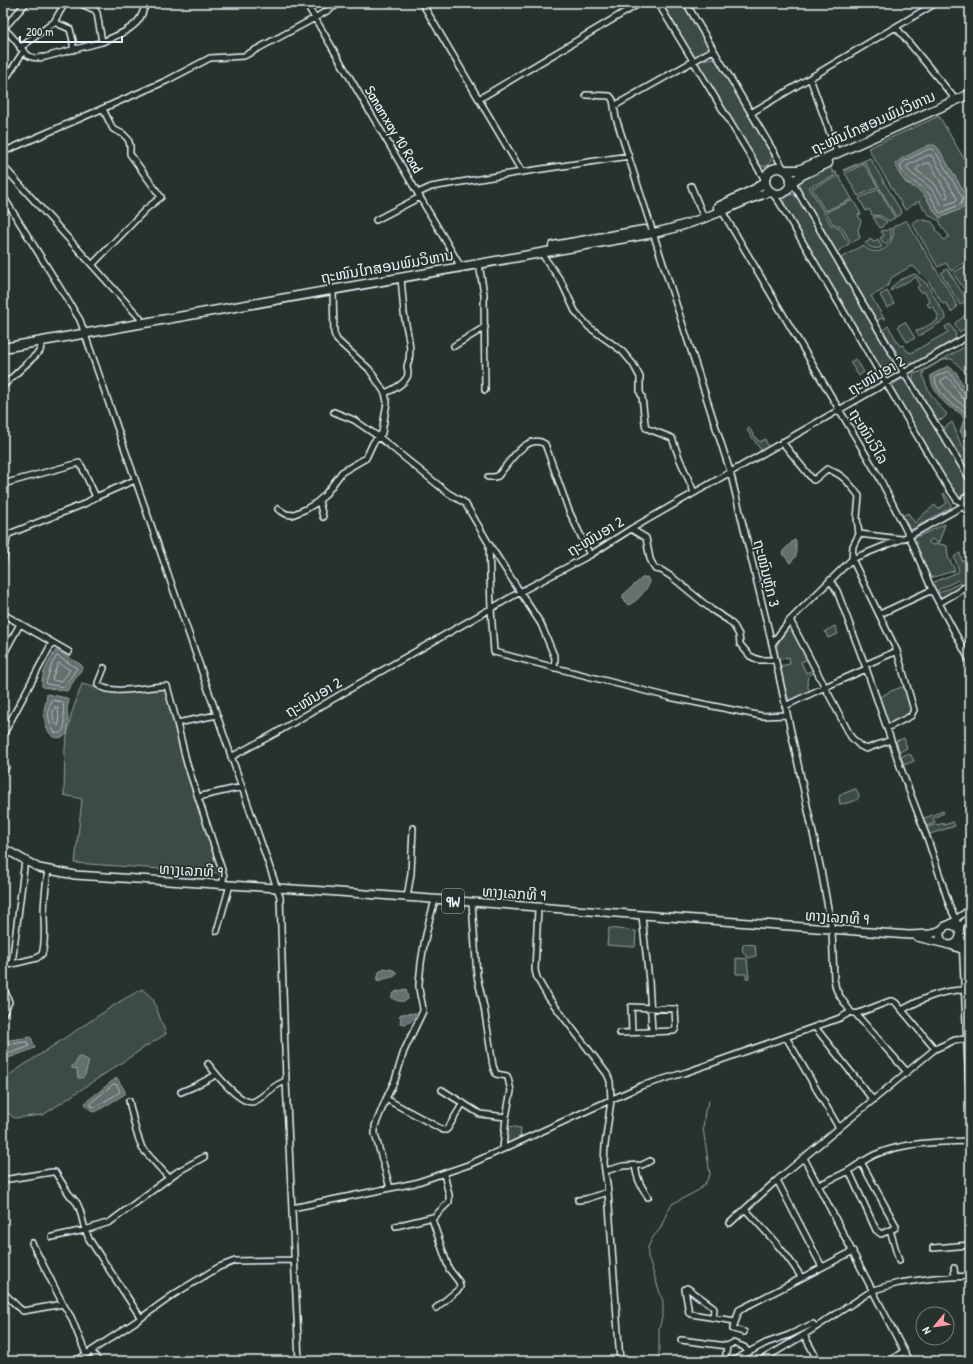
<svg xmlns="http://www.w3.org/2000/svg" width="973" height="1364" viewBox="0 0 973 1364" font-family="'Patrick Hand','Noto Sans Lao',sans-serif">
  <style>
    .green { fill: #3e4b47; stroke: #939ea0; fill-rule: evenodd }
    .water { fill: #636f6d; stroke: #98a3a5 }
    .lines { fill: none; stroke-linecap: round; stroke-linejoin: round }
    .shore { stroke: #b3bdc0; stroke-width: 1 }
    .stream { stroke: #98a3a5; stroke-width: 1 }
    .minor-casing { stroke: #e8f1f8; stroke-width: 8 }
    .major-casing { stroke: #e8f1f8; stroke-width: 10 }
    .highway-casing { stroke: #e8f1f8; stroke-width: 11 }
    .minor { stroke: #26332d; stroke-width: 5 }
    .major { stroke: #26332d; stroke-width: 7 }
    .highway { stroke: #26332d; stroke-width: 8 }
    .labels { text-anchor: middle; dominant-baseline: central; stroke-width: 3.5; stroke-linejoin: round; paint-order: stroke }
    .shield { fill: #26332d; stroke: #aeb8bb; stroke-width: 1 }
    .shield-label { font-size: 14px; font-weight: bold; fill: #e8f1f8 }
    .street-label { font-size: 15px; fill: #e8f1f8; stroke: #26332d }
  </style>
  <rect width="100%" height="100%" fill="#26332d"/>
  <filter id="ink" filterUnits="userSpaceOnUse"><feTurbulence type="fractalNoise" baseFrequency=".025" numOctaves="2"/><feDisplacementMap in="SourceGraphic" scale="8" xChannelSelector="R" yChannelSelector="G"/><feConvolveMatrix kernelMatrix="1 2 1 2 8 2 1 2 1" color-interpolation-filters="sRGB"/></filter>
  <g filter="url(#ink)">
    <!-- green -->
    <path class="green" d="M661 3H684L710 47 709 50 696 58H694Z
      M712 58 716 59 745 107 770 151C773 159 772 163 764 167L759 164 698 66V61Z
      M939 116 970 169V251L965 256 966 261 951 271 946 263 938 267 912 223 919 219 932 222 937 229 936 230 944 240 949 236 941 226 940 221C928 216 926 212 919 201L905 210 868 148ZM934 145 938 148 967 197 965 207 940 218 937 215 923 193 914 186 906 183 898 171Z
      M870 158 902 213 896 217 865 162 844 171 843 170Z
      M864 164 878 187 858 196 845 173Z
      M830 165 833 173 836 172 837 175 809 187 831 225 840 229 849 244 837 252 799 188V181Z
      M839 176 852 199 825 211 812 188Z
      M879 189 895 218 889 221 881 216 872 215 869 209 866 211 859 198Z
      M792 194 799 198 899 369C897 375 890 379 884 375L783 204 786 197Z
      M853 200 861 214 858 215 861 221 858 230 860 238 851 243 841 226 833 224 826 212Z
      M873 217H879L887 222 882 226V227L880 228Z
      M906 220 952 296 957 307 951 312 946 303 943 304 942 303 929 282 914 267 911 266 891 278C889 289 880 291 871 296L885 320 882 318 877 321 841 258 863 245C876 261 897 245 893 227Z
      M891 228V238L885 245 880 238 884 236 881 231 884 230 885 231Z
      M870 239H871L873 242 878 239 882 247C876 250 869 248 865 243L870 240Z
      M968 264 970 266V298L953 273Z
      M947 269 967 300 960 305 941 273Z
      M915 274 927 284 946 317V319L919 336 916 331 917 330 918 331 938 320 937 318 939 317 933 307H929L927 304 930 302 924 291 921 293 917 287 920 285 916 277 890 291C894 282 905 277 915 274Z
      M887 291 894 304 887 308 880 295Z
      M970 312V326L959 332 955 325V323Z
      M905 322 915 338 907 342 898 326Z
      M950 324 956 334 955 339 914 363H904L902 361 883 330 888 326 900 346 903 345 906 350 911 353 948 332 945 327Z
      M970 344 969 374H967L952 359H947L941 361 924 371 923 374C925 388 936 404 947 414L943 419 937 420 913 380V374L920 372Z
      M856 359 864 372 859 376 850 362Z
      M904 379 906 380 970 486V493C967 496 964 495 959 499L956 496 893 390 892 388C894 383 898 380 904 379Z
      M952 422C958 434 958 445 970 453V476L944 431 945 427Z
      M749 428 758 441H759L760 442 765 439 769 449 763 453 747 430Z
      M944 493 951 504V507L909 531 902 516 908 513 915 523C920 516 928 511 935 505L938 509 947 503 943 494Z
      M945 524 939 542 937 543 934 541 932 539 928 542 933 545 940 544 947 546 948 557 955 570 954 571 930 578 912 539Z
      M960 553 962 561 970 559V581L941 600 932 583 958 572 959 570 954 557ZM958 580 960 583 939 593 938 590Z
      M791 626 815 672 808 676 807 682 809 693 789 700 783 681 776 647 788 627ZM789 657 790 664 780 666 779 659ZM808 659 813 670 806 673 801 662Z
      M835 626 838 634 828 638 825 631Z
      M82 684 116 693 163 689 167 692 185 767 218 861V873L75 863 82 799 64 795 65 747 71 715Z
      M905 686 912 710 911 714 889 724 884 717 878 698 891 691Z
      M904 738 907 748 900 752 896 741Z
      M907 754 911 755 914 761 904 765 901 757Z
      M855 789H856C857 792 859 793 859 796 859 802 845 803 840 804L839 799 840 795Z
      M943 811 944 813 933 818 935 822 934 823 924 827 922 819Z
      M953 822 955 826 927 835 925 828 937 824 938 825 943 823 944 825Z
      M609 928 636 931 635 947 607 945Z
      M744 944 755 945 756 956 748 958C744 953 740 950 744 944Z
      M736 958 747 959 749 978H746V974H736Z
      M142 989 153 999 166 1034 148 1045 43 1115 14 1118 7 1112 3 1079 119 1002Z
      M508 1126 521 1128 520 1140 507 1147 505 1145Z"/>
    <!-- water -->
    <path class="water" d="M929 145H934L938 148 967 197 966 203 965 207 940 218C933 212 930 202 924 195 919 189 912 187 906 182 901 178 897 170 895 164L901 159Z
      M948 366 956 372 963 385 970 394V425L968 429 970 431V447L967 444 960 431 964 420C962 411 954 411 947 405 940 399 929 384 931 375Z
      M794 540H796V556L790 563 784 555 783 551Z
      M647 577 650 583C644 592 638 601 628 605L623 598V595L642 578Z
      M56 650 80 664 83 667 67 691 43 687 42 686C41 673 49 661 56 650Z
      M47 694 67 698 69 701 67 708 68 721 67 734C51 746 44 726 44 713 44 706 47 701 47 694Z
      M3 761 11 766 3 780Z
      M384 968 393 970 397 973 395 976 377 981 379 972Z
      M406 989 408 999C404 1003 396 1001 392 998V995L395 992Z
      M416 1013C414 1021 407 1026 400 1023L401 1018 399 1016 401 1014Z
      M31 1037 35 1048 6 1059 3 1041Z
      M78 1057H82L89 1061 85 1075 82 1078H78L77 1069 72 1068C71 1065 74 1065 76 1063Z
      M117 1078 125 1091V1094L97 1111 94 1112C90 1110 87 1107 85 1103L86 1102 115 1079Z"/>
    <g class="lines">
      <!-- shore -->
      <path class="shore" d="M929 149H933L935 151 963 198 961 204 941 213 939 212C935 204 932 196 925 190 915 180 905 181 900 166L903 162Z
        M929 155 932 156 957 198 956 201 942 206C938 199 935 192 929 187 922 179 912 177 907 168V166Z
        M927 163H930L948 195 947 198H944L933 182 916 170 917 168Z
        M970 396C960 395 956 377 948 371L935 377C934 386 945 399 952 404 958 408 967 410 968 419 969 423 966 427 965 431L970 441
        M970 401 962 398 948 377H946L941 380V382L953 398 965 406 970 410
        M57 656 77 668 64 687 47 684 46 683 52 664Z
        M59 663 70 670 61 682 53 680 52 679 57 666Z
        M52 700 63 702 64 703C61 712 71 736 55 733 48 722 46 712 52 700Z
        M55 707 58 708 59 722 58 726C53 723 51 712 55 707Z
        M27 1042 29 1045 28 1047 11 1053H9L6 1047 7 1045Z
        M114 1084 117 1085 120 1091 119 1093 95 1107 91 1106V1103Z"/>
      <!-- stream -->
      <path class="stream" d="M659 1361V1329L663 1313V1302L648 1257V1247L653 1237 660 1229 668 1210 672 1204 699 1190 706 1182 710 1174 703 1128 705 1111 709 1101"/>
      <!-- minor casing -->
      <g class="minor-casing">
        <path id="minor" d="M306 3 458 262 459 267
          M422 3 522 172
          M658 3 765 180
          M686 3 784 169
          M54 22 70 29 73 41V50
          M3 27C8 33 14 38 18 44 27 56 30 60 45 57L102 42 97 13 95 10 79 3
          M896 27 956 100
          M4 28 26 3
          M102 42C114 37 134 29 140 18 143 13 144 8 146 3
          M20 48 54 22 65 3
          M810 78 837 153
          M3 83 23 52
          M586 95 610 96 613 100 616 118 730 471 772 644 821 870 832 930 834 979 836 989 841 998 851 1012
          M479 99 640 3
          M614 106 713 50
          M751 113 936 3
          M3 152 166 81 210 58 244 56 315 18 340 3
          M3 166 140 318
          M792 182 899 365 970 479
          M691 186 702 213
          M418 193 431 187 522 172 629 156
          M773 194 779 202 945 483 957 500 963 503
          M3 196 80 320 280 897 286 1081 299 1361
          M722 211 879 477 909 536 932 590 970 661
          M376 220 420 197
          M543 253 544 257 561 281 575 311 580 317 589 327 622 351 633 364 640 377V392L642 397 645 423 646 428 672 438 680 460 694 492
          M479 264 484 294 485 390
          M92 265 146 209 161 197 130 154V145L128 139 123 134 113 129 103 109
          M454 346 485 327
          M3 386 40 351 42 340
          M385 393C393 390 408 382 408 373 408 370 407 368 407 366 414 350 406 330 404 313 403 301 402 289 401 278
          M334 412 354 420 379 437 448 493 465 503 489 544 541 624 555 658 554 668
          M782 442 813 480H814L827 469C844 475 848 482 859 496L857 518 859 534
          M488 477H494L498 476C508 464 527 432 545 444L569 511 590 555
          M3 484 79 463 82 467 96 497
          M970 496 965 497 963 503 965 509 970 511
          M319 501 323 517
          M278 509 286 514 292 515 306 509 316 503 324 496 342 472 366 458 373 443 382 433 387 402 385 393 369 369 337 340 334 333 333 290
          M631 529 646 538 650 559 655 569 661 570 672 577 712 610 728 620 734 626 739 635 740 644 750 656 759 660H775
          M489 544 491 609 494 652 669 697 762 716 787 715
          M3 562 7 537 9 534 84 504 96 497 135 480
          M830 580 837 591 865 665 901 769 928 840 950 907 960 928
          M939 603 958 592 970 583
          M3 614 69 652
          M880 614 932 590
          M790 620 851 737 860 746 866 749 891 740
          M772 644 790 620 852 559 909 536 963 506
          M3 655 20 624
          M865 665 897 651
          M104 668 98 683V685C113 696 148 686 167 686L177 723
          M785 706 825 687 866 669
          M217 715 177 723 187 764 224 876 222 885
          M887 728 911 716 914 710 897 651 852 559 853 546 859 534 901 539
          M3 735 52 643
          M231 757 274 734 355 686 520 592 590 555 631 529 970 335
          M202 796 242 787
          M407 898 411 873 413 828
          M472 903 477 976 484 1007 493 1066 496 1074 507 1076 508 1078 511 1091 506 1117 503 1149
          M538 908 535 970 537 978 548 997 595 1058 607 1074 610 1081 611 1100 605 1145 604 1163 608 1192 586 1199 578 1200
          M642 916 649 981 652 1031
          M946 926 970 909
          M217 931 230 885
          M960 933 961 925 970 915
          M962 938 970 1109
          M12 964 25 860
          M964 967 970 958
          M3 974 4 966 37 958 42 954C46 942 44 927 44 914 44 899 46 885 48 870
          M3 986 9 1002 3 1014
          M902 1010C922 999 941 990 964 990
          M856 1014 907 1072
          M815 1027 873 1100
          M620 1033 674 1031 676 1028 675 1009 631 1007 632 1032
          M786 1037 839 1128
          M208 1064C215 1073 243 1108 255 1101 267 1095 272 1085 286 1081
          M442 1090 480 1114 506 1117
          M181 1092 195 1086 216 1075
          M386 1099 443 1130H446L448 1128 463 1103
          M129 1101 136 1131 142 1148 169 1178
          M804 1158 909 1361
          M635 1165C637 1180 641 1186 648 1197
          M605 1171 623 1166 642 1165 650 1161
          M849 1171 876 1230 881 1234 895 1228 896 1226 861 1162
          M3 1180 52 1172H55L69 1194 77 1203 80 1210 84 1226 89 1239 141 1318
          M777 1180 822 1267
          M819 1185C829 1180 840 1176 850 1170 859 1164 868 1157 879 1153 907 1142 940 1142 970 1141
          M390 1188 375 1134V1126L386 1099 395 1080 404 1051 423 1011C423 1001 418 993 419 983 421 955 427 926 435 900
          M608 1192 620 1361
          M292 1208 415 1183 468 1165 641 1086 687 1072 840 1018 851 1012 856 1014 890 1001H893L896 1003 935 1049
          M730 1223 745 1209
          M396 1226 433 1217
          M890 1230 899 1261
          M52 1237 85 1230 110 1222 177 1172 204 1157
          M32 1243 63 1304
          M933 1248 970 1245
          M954 1268 955 1277
          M801 1277C786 1252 765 1231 745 1209L777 1180 839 1128 935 1049 955 1040 967 1039
          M3 1292 19 1308 23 1311 63 1304 71 1317 86 1354
          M436 1308 459 1289 460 1287 459 1282 449 1269 432 1219 449 1202V1195L444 1174
          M713 1317 714 1309 712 1306 687 1288 685 1289 689 1313 691 1314 735 1321
          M744 1332 733 1329 739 1310C777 1291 815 1271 853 1251
          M804 1335 818 1361
          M681 1340 727 1346
          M92 1351 98 1361
          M76 1361 141 1318 176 1293 219 1267 235 1261 294 1260
          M725 1361 727 1346 733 1343 744 1347 748 1352
          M732 1361 766 1343 789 1335 810 1325 813 1324 816 1327
          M760 1361 804 1335 873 1290 899 1283 934 1278 970 1276
          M889 1361 904 1351"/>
      </g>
      <!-- major casing -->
      <g class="major-casing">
        <path id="major" d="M3 848 39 868 75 875 325 891 909 935 931 934 943 929
          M940 935a10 10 0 1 1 20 0a10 10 0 1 1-20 0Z
          M960 935 965 943 970 947
          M917 937 946 944
          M950 945 970 952"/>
      </g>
      <!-- highway casing -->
      <g class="highway-casing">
        <path id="highway" d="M765 181a13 13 0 1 1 26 0a13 13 0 1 1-26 0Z
          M786 170H799L970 94
          M792 182 802 175 828 163
          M718 207 755 189 765 182
          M553 246 644 230
          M3 348 654 233C677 228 700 220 722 211 738 204 753 196 771 192"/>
      </g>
      <!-- minor -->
      <use href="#minor" class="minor"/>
      <!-- major -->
      <use href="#major" class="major"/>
      <!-- highway -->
      <use href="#highway" class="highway"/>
    </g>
  </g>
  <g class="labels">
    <!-- shield labels -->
    <rect class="shield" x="442" y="889" width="22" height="24" rx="3"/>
    <g class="shield-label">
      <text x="453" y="901">9W</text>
    </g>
    <!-- street labels -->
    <g class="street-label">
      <text transform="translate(873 122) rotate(-24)">ຖະໜົນໄກສອນພົມວິຫານ</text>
      <text transform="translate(394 129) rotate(59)">Sanamxay 10 Road</text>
      <text transform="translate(387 266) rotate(-10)">ຖະໜົນໄກສອນພົມວິຫານ</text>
      <text transform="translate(876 375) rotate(-30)">ຖະໜົນອາ 2</text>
      <text transform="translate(869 436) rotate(59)">ຖະໜົນວິໄລ</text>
      <text transform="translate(595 536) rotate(-31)">ຖະໜົນອາ 2</text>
      <text transform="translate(767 573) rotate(76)">ຖະໜົນຫຼັກ 3</text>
      <text transform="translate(313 697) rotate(-31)">ຖະໜົນອາ 2</text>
      <text transform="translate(191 870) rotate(3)">ທາງເລກທີ 9</text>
      <text transform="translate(514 893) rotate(4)">ທາງເລກທີ 9</text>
      <text transform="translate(837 917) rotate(4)">ທາງເລກທີ 9</text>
    </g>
  </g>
  <!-- margin -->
  <rect width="973" height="1364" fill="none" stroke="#26332d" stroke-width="16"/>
  <rect x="8" y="8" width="957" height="1348" fill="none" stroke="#e8f1f8" stroke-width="1.5" filter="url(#ink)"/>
  <!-- north arrow -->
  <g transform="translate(935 1326) rotate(241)"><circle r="19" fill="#26332d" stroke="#747f7e"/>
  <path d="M0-3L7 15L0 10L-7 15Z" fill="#ff9aa2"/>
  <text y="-6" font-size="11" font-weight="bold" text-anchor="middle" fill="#e8f1f8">N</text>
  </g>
  <!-- scale -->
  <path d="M20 36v6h102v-6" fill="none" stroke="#e8f1f8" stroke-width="2"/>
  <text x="26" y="36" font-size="12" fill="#e8f1f8" stroke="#26332d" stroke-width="3" paint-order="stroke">200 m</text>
</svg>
